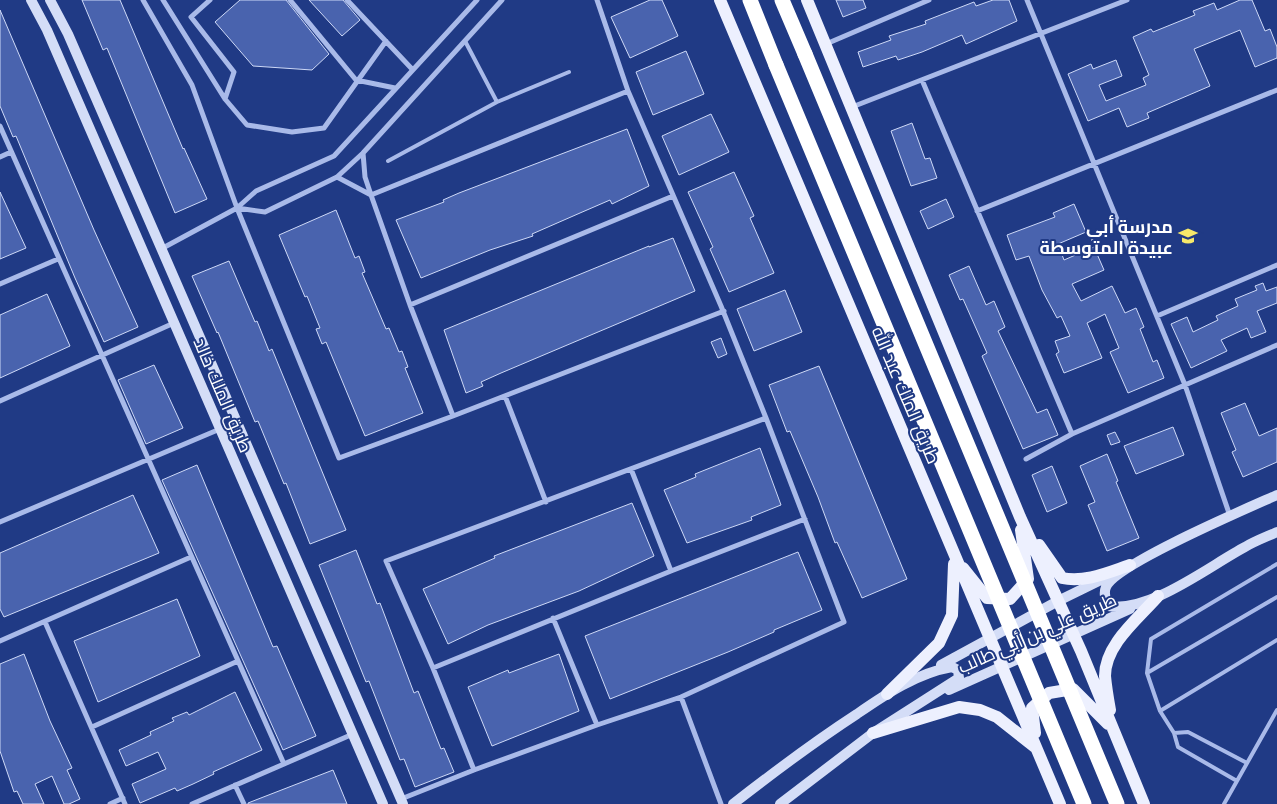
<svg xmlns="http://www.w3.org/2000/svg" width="1277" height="804" viewBox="0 0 1277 804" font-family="Poppins,Cairo,sans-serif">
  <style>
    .building { fill: #4963ae; stroke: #ced9f7 }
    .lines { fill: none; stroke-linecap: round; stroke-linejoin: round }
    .service { stroke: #a9bae9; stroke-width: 4 }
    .minor { stroke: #a9bae9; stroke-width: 5 }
    .secondary { stroke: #d4ddf7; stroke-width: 10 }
    .primary { stroke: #edf0fe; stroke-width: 12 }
    .motorway { stroke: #fff; stroke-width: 15 }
    .motorway-bridge { stroke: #fff; stroke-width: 15 }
    .labels { text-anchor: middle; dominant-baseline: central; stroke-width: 4; stroke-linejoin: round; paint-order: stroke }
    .poi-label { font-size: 18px; font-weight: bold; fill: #fff; stroke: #203a85; text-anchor: end }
    .street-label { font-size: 18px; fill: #fff; stroke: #203a85 }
  </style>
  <rect width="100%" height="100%" fill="#203a85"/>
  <!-- building -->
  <path class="building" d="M82 0H120L183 149 184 148 207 199 175 213 107 48 103 50Z
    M240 0H286L329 54 312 70 253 66 215 22Z
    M309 0H343L360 20 342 36Z
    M650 0H662L678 36 630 58 611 17Z
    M836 0H863L866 8 843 17Z
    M993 0H1009L1017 21 966 44 962 35 922 52 898 60 896 56 863 67 858 52 891 40 889 36 926 24 925 21 974 2 976 6Z
    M1240 0H1252L1265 31 1270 29 1277 47V58L1255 67 1240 30 1194 49 1210 86 1147 113 1149 118 1127 127 1119 108 1088 121 1068 74 1091 64 1093 69 1116 60 1122 76 1099 85 1106 101 1146 85 1143 78 1149 75 1133 37 1151 29 1153 32 1195 15 1193 11 1214 3 1217 10Z
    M0 10 94 230 138 327 104 342 75 278 16 136 13 137 0 106Z
    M686 51 704 94 653 115 636 72Z
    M711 114 729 152 679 175 662 136Z
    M912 123 925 159 930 158 937 178 911 186 891 131Z
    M627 129 649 186 612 204 610 200 580 213 532 234 533 236 490 250 421 278 396 220 444 202 443 200 459 193Z
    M734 172 754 216 750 218 774 273 729 292 710 249 713 247 688 192Z
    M0 192 26 248 0 259Z
    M946 199 954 217 928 229 920 211Z
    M1074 204 1086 232 1058 244 1064 260 1094 247 1104 270 1072 284 1081 301 1112 286 1125 313 1136 308 1144 327 1140 329 1153 362 1157 360 1164 378 1128 393 1110 352 1119 348 1105 314 1087 323 1102 358 1064 373 1056 354 1059 352 1055 341 1070 336 1061 316 1057 318 1042 290 1029 256 1016 260 1007 235 1055 217 1053 213Z
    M336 210 355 258 359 256 365 272 362 273 386 329 389 328 399 352 402 351 408 367 405 368 423 413 365 436 326 342 322 344 316 329 320 328 307 296 305 297 279 235Z
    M673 238 695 291 501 373 481 382 483 386 466 393 444 330 649 246V247Z
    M229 261 255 322 257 321 269 351 272 349 346 530 310 544 286 483 284 484 258 421 255 422 218 332 217 333 192 276Z
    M969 266 986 305 994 301 1005 327 998 331 1037 413 1047 409 1058 435 1023 449 982 356 987 353 963 299 960 300 949 275Z
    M1263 283 1266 291 1277 287V303L1257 311 1266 332 1251 338 1247 328 1221 340 1227 351 1191 368 1171 324 1187 317 1193 332 1218 320 1216 316 1238 306 1235 299 1257 290 1255 286Z
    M785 290 802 332 754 351 737 309Z
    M47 294 70 346 0 378V315Z
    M721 338 727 354 718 358 711 342Z
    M154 365 183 428 146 444 118 380Z
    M819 366 907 579 862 598 837 542 835 543 818 497 790 431 787 432 769 385Z
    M1245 403 1259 436 1277 428V462L1243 477 1232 452 1236 450 1221 413Z
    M1173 427 1184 455 1136 474 1124 446Z
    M1115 432 1120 442 1111 445 1107 435Z
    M760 448 781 505 751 517 752 520 687 543 664 490 696 477 695 474Z
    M1107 454 1118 481 1116 482 1139 538 1107 551 1088 505 1095 502 1080 466Z
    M197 465 273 647 277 646 316 736 283 750 162 480Z
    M1052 466 1067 503 1047 512 1032 475Z
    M133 495 159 553 4 617 0 609V553Z
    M632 503 654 556 579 591 488 625 448 644 423 589 495 558 494 556Z
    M356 550 377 604 380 603 414 693 418 691 441 749 444 748 454 772 415 787 404 759 400 760 369 681 366 682 319 565Z
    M798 552 822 610 774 630V632L728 652 610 699 585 636Z
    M177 599 200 656 98 702 74 641Z
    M24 654 50 721 72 768 67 770 80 799 69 804H64L52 776 35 784 44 804H23L17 791 14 792 0 751V664Z
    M559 654 579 711 492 746 468 687 508 670 509 673Z
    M235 692 262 750 213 772 214 774 193 784 177 791 175 788 140 803 132 784 166 769 158 752 126 766 119 750 151 735 150 732 174 721 172 718 187 712 189 715Z
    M333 770 347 804H248V803Z"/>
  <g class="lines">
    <!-- service -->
    <path class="service" d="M465 41 497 102
      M388 161 497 102 569 72
      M1277 597 1147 673 1160 711 1277 640
      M1147 673 1151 639 1277 564
      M1160 711 1174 733 1178 747 1237 781
      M1174 733 1188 732 1247 763
      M1224 804 1277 710"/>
    <!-- minor -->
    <path class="minor" d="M143 0 192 85 237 208 339 458 453 416
      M163 0 225 99 247 125 292 132 324 128 386 41
      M210 0 191 17 234 72 225 99
      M290 0 356 80 395 88
      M347 0 412 69
      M597 0 628 91 721 306 766 418
      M1027 0 1185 385 1230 516
      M826 44 929 0
      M922 80 1072 434
      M628 91 371 195 410 305 453 416 724 311
      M852 107 1127 0
      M0 126 284 764
      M363 153 365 177 371 195
      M0 157 11 152
      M337 177 371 195
      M237 208 265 212 337 177 363 153 502 0
      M977 211 1277 90
      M161 249 237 208 256 191 334 156 477 0
      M0 284 58 259
      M410 305 673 196
      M1157 316 1277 265
      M505 396 546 502
      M0 401 174 323
      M766 418 844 622 681 697 597 725 474 770 433 668 386 561Z
      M1026 459 1072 434 1277 345
      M631 469 671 571
      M0 522 220 429
      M553 618 597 725
      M45 622 125 804
      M0 641 191 557
      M433 668 671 571 805 519
      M681 697 721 804
      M92 727 238 661
      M235 785 244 804
      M401 799 474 770
      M110 804 123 798
      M192 804 353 734"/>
    <!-- secondary -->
    <path class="secondary" d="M31 0 47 30 383 804
      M50 0 68 34 403 804
      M1277 495C1248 508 1116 564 1106 587 1103 594 1106 600 1108 606 1150 613 1209 566 1245 547 1255 541 1266 537 1277 532
      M941 665 1058 601 1109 576
      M949 690 1130 609
      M733 804C774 772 814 742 857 714 886 694 917 673 952 667L958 670 959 678 873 733 780 804"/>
    <!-- primary -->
    <path class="primary" d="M720 0 1060 804
      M807 0 1020 517 1081 651 1144 804
      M1039 545 1062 578C1085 583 1109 572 1130 565
      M963 568 987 598 1010 599 1028 579 1021 530
      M887 694 939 643 952 615 954 564
      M1110 710C1108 699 1106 687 1105 676 1105 644 1139 618 1158 596
      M873 733 959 707 980 710 997 717 1035 747
      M1035 733 1032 708 1049 693 1073 689 1108 724"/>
    <!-- motorway -->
    <path class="motorway" d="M750 0 776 65
      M782 0 805 54"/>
    <!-- motorway-bridge -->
    <path class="motorway-bridge" d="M805 54 1117 804
      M776 65 1084 804"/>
  </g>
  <!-- icons -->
  <defs>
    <g id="school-bare" transform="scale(1.5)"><path d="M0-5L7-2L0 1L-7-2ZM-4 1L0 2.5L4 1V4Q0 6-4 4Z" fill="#f6e86a" stroke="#203a85" stroke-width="2.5" paint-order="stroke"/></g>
  </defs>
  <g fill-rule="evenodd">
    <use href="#school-bare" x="1188" y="236"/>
  </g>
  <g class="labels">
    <!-- poi labels -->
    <g class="poi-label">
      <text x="1173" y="226">مدرسة أبي<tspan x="1173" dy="21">عبيدة المتوسطة</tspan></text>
    </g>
    <!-- street labels -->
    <g class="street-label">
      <text transform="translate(223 395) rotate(67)">طريق الملك خالد</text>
      <text transform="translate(906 395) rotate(67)">طريق الملك عبد الله</text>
      <text transform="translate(1037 633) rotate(-24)">طريق علي بن أبي طالب</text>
    </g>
  </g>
</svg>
